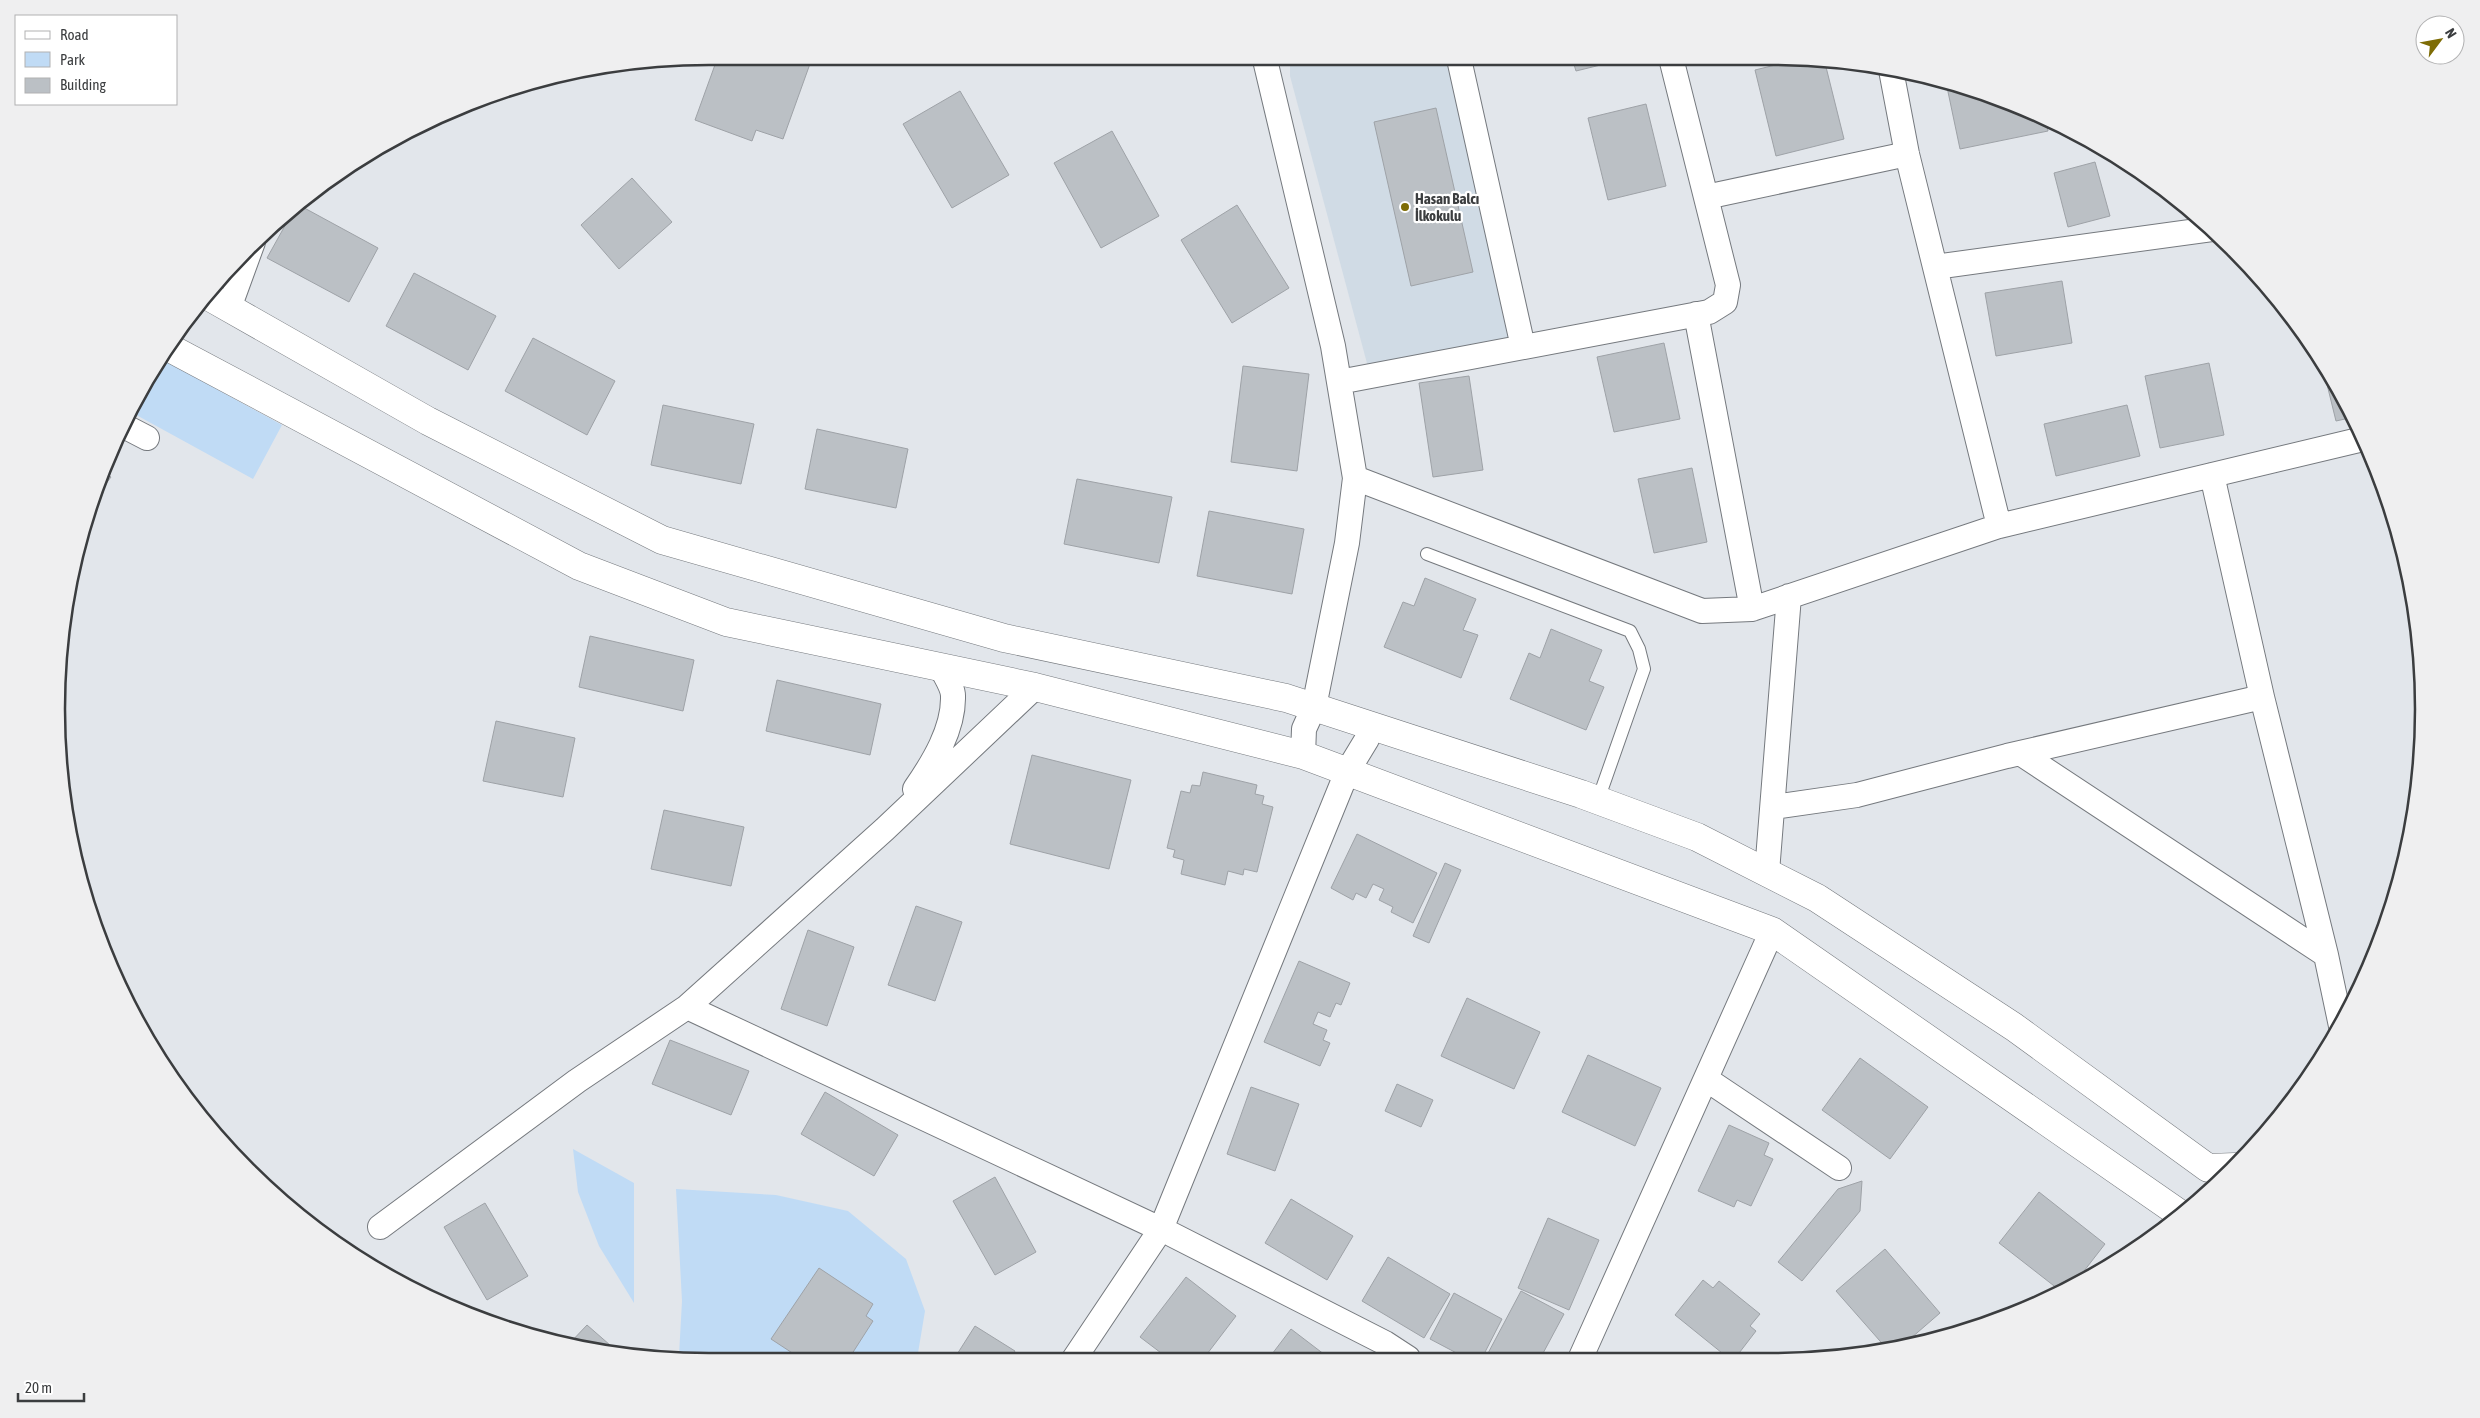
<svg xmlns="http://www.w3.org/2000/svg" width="2480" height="1418" viewBox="0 0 2480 1418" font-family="'Asap Condensed',sans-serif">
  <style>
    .built { fill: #d0dbe5 }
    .green { fill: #c0dbf5 }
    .building { fill: #bbc0c5; stroke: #9ea2a7 }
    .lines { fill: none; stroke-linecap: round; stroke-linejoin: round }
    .lane-casing { stroke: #75797e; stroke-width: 14 }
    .street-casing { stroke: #75797e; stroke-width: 26 }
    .secondary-casing { stroke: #75797e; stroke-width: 29 }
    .lane { stroke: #fff; stroke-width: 12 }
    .street { stroke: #fff; stroke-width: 24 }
    .secondary { stroke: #fff; stroke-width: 28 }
    .poi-dot { fill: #7e6c05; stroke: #fff; stroke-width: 2 }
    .labels { text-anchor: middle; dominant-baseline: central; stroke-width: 4.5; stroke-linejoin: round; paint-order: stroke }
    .poi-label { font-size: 15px; font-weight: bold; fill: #3b3d3f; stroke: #fff; text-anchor: start }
    .rim { fill: none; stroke: #3b3d3f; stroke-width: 2.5 }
  </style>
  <rect width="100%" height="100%" fill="#e2e6eb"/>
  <!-- built -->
  <path class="built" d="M1457 59 1511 337 1368 367 1290 76V60Z"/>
  <!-- green -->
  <path class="green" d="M160 358 282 425 253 479 129 411Z
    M573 1149 634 1183V1303L599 1246 578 1192Z
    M676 1189 776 1195 848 1211 906 1259 925 1311 917 1359 686 1360 679 1355 682 1301Z"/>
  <!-- building -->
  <path class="building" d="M1572 58H1629L1576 71Z
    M1804 58 1824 59 1844 139 1776 156 1755 70Z
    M811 61 783 139 756 130 752 141 695 120 716 62Z
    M1956 85 2046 122 2048 131 1960 149 1947 87Z
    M960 91 1009 175 952 208 903 124Z
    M1646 104 1666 186 1608 200 1588 118Z
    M1436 108 1473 272 1411 286 1374 122Z
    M1112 131 1159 216 1101 248 1054 163Z
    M2095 162 2110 216 2068 227 2054 173Z
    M632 178 672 222 619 269 581 225Z
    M297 204 378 248 349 302 267 258Z
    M1237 205 1289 288 1232 323 1181 240Z
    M414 273 496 316 468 370 386 326Z
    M2062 281 2072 343 1996 356 1985 293Z
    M533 338 615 381 587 435 505 391Z
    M1664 343 1680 419 1614 432 1597 357Z
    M2209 363 2224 435 2160 448 2145 376Z
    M2322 364 2354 417 2336 421Z
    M1243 366 1309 374 1297 471 1231 462Z
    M1469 376 1483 470 1433 477 1419 383Z
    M663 405 754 424 741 484 651 465Z
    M2127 405 2140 456 2056 476 2044 424Z
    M817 429 908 449 896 508 805 489Z
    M1692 468 1707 542 1654 553 1638 479Z
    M104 472 111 477 105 485 100 482Z
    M1077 479 1172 497 1159 563 1064 544Z
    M1209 511 1304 529 1292 594 1197 576Z
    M1425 578 1476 599 1463 630 1478 635 1461 678 1384 647 1403 602 1414 606Z
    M1551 629 1602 650 1589 681 1604 687 1586 730 1510 699 1529 653 1540 658Z
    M590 636 694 660 683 711 579 687Z
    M777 680 881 704 870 755 766 731Z
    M496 721 575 738 563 797 483 781Z
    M1032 755 1131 780 1109 869 1010 844Z
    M1203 772 1257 785 1255 794 1264 796 1262 804 1273 807 1257 872 1244 869 1243 875 1228 871 1225 885 1181 874 1184 860 1173 857 1175 850 1167 848 1181 791 1190 793 1192 785 1200 786Z
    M664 810 744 827 731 886 651 869Z
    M1357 834 1437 873 1413 923 1391 912 1393 907 1379 900 1384 889 1373 884 1366 898 1356 893 1353 900 1331 888Z
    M1445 863 1461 870 1429 943 1413 936Z
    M916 906 962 922 935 1001 888 985Z
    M808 930 854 947 827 1026 781 1009Z
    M1299 961 1350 983 1341 1005 1336 1003 1330 1017 1318 1012 1313 1024 1327 1030 1323 1040 1330 1043 1320 1066 1264 1042Z
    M1467 998 1540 1032 1514 1089 1441 1056Z
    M670 1040 749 1071 731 1115 652 1084Z
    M1588 1055 1661 1088 1635 1146 1562 1112Z
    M1860 1058 1928 1107 1890 1159 1822 1110Z
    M1397 1084 1433 1100 1421 1127 1385 1111Z
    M1251 1087 1299 1104 1275 1171 1227 1154Z
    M825 1092 898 1135 874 1176 801 1134Z
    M1729 1125 1769 1143 1764 1155 1773 1159 1751 1206 1737 1200 1734 1207 1698 1191Z
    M995 1177 1036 1252 995 1275 953 1201Z
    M1862 1181 1860 1211 1802 1281 1778 1262 1838 1189Z
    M2039 1192 2105 1244 2077 1280 2058 1289 1999 1243Z
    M1291 1199 1353 1236 1327 1280 1265 1243Z
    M485 1203 528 1276 487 1300 444 1227Z
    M1548 1218 1599 1240 1569 1310 1518 1288Z
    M1885 1249 1940 1313 1903 1345 1887 1349 1836 1291Z
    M1388 1257 1450 1294 1424 1338 1362 1301Z
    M819 1268 873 1304 866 1316 873 1321 848 1360H803L771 1339Z
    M1186 1277 1236 1316 1204 1358 1169 1359 1140 1337Z
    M1703 1280 1713 1288 1719 1281 1760 1314 1750 1326 1756 1331 1736 1357H1727L1675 1315Z
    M1521 1291 1564 1314 1541 1357H1486Z
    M1454 1293 1502 1319 1482 1358H1466L1430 1339Z
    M587 1325 618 1352 569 1344Z
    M975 1326 1015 1351 1010 1359H954Z
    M1291 1329 1329 1358H1269Z"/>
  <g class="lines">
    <!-- lane casing -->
    <g class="lane-casing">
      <path id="lane" d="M1427 554 1630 631 1639 649 1644 669 1598 800"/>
    </g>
    <!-- street casing -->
    <g class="street-casing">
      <path id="street" d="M1459 59 1523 347
        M1265 60 1333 346 1355 478 1347 543 1314 707 1304 729 1303 755
        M1891 70 1907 154 1999 526
        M1706 197 1907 154
        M1935 267 2212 229
        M229 308 253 242
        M1696 314 1752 609
        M1339 382 1709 312 1725 302 1728 285 1671 58
        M122 425 147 438
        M2212 475 2262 697 2326 955 2341 1026
        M1355 478 1702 611 1752 609 1999 526 2363 439
        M2020 753 2326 955
        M915 789C933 763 954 729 953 696 953 687 945 676 941 667
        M1773 807 1857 795 2007 756 2262 697
        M1767 872 1789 596
        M687 1007 1171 1234 1385 1343 1408 1358
        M1706 1079 1839 1168
        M380 1227 577 1081 687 1007 885 829 1035 687
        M1581 1357 1772 931
        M1074 1359 1161 1229 1347 772 1367 739 1368 725"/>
    </g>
    <!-- secondary casing -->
    <g class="secondary-casing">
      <path id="secondary" d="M208 296 428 421 662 540 1004 638 1286 698 1581 794 1697 837 1817 898 2014 1027 2208 1168 2235 1167
        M166 346 579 566 726 622 1035 687 1303 755 1772 931 2180 1214"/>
    </g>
    <!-- lane -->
    <use href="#lane" class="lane"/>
    <!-- street -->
    <use href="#street" class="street"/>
    <!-- secondary -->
    <use href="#secondary" class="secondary"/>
  </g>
  <!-- markers -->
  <circle class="poi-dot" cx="1405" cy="207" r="5"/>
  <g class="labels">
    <!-- poi labels -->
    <g class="poi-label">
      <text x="1415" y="198">Hasan Balcı<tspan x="1415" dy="17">İlkokulu</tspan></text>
    </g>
  </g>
  <!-- crop -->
  <path d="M0 0H2480V1418H0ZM709 65H1771A644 644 0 0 1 2415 709V709A644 644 0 0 1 1771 1353H709A644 644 0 0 1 65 709V709A644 644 0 0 1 709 65Z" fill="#efeff0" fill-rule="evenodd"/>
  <path class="rim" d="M709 65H1771A644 644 0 0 1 2415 709V709A644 644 0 0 1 1771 1353H709A644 644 0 0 1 65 709V709A644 644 0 0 1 709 65Z"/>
  <!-- legend -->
  <rect x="15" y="15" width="162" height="90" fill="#ffffff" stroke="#b1b1b2"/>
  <rect x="25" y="31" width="25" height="8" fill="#ffffff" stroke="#b1b1b2"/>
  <text x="60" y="40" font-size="15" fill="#3b3d3f">Road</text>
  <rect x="25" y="52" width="25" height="15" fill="#c0dbf5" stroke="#b1b1b2"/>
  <text x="60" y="65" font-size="15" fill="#3b3d3f">Park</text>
  <rect x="25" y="78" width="25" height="15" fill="#bbc0c5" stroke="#b1b1b2"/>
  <text x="60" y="90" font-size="15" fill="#3b3d3f">Building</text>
  <!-- north arrow -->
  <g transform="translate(2440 40) rotate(58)"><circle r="24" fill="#ffffff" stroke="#b1b1b2"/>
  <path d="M0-4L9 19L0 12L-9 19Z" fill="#7e6c05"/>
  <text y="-8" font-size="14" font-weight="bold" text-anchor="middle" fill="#3b3d3f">N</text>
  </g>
  <!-- scale -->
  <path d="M18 1393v8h66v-8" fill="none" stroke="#3b3d3f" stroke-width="2.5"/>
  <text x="25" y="1393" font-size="15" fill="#3b3d3f" stroke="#ffffff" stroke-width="4" paint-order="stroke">20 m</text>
</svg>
